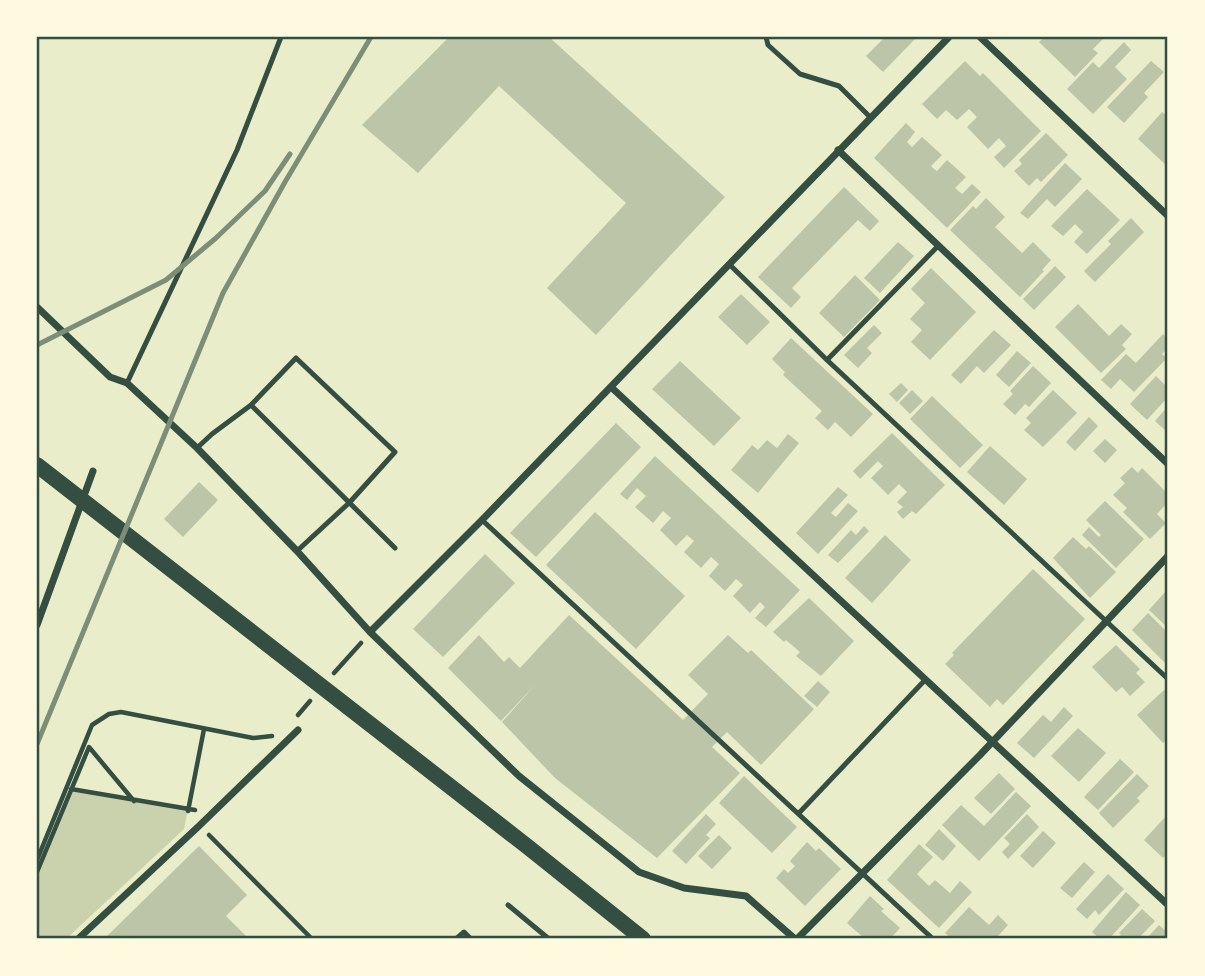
<svg xmlns="http://www.w3.org/2000/svg" width="1205" height="976" viewBox="0 0 1205 976" font-family="'Roboto Condensed',sans-serif">
  <style>
    .green { fill: #cad2ad }
    .building { fill: #bcc5a7 }
    .lines { fill: none; stroke-linecap: round; stroke-linejoin: round }
    .path { stroke: #344e41; stroke-width: 4.5 }
    .service { stroke: #344e41; stroke-width: 5 }
    .minor { stroke: #344e41; stroke-width: 7 }
    .primary { stroke: #344e41; stroke-width: 16 }
    .rail { stroke: #7c8e77; stroke-width: 5 }
    .neatline { fill: none; stroke: #344e41; stroke-width: 2.5 }
  </style>
  <rect width="100%" height="100%" fill="#e9edc9"/>
  <!-- green -->
  <path class="green" d="M71 789 188 809 184 829 66 939H37V872Z"/>
  <!-- building -->
  <path class="building" d="M449 37H549L725 197 596 335 547 288 626 203 499 86 418 173 362 125Z
    M885 37H917L883 72 866 56Z
    M1044 37H1105L1093 49 1098 53 1075 77 1039 42Z
    M1124 42 1131 50 1115 67 1127 79 1093 114 1067 89 1093 62 1099 68Z
    M965 61 980 76 983 73 1041 131 1004 168 994 157 1006 146 999 138 988 149 967 127 977 117 969 109 957 120 946 110 937 119 922 104Z
    M1151 61 1164 72 1144 93 1148 97 1124 123 1107 107Z
    M1162 112 1168 117V167L1138 139Z
    M906 123 915 132 907 142 912 147 922 137 942 155 931 166 934 169 937 171 947 160 966 177 955 188 962 194 972 184 981 192 947 228 874 158Z
    M1046 133 1068 155 1041 182 1037 178 1029 186 1014 171 1022 164 1019 160Z
    M1065 163 1082 179 1055 207 1047 199 1028 219 1020 213Z
    M844 187 879 221 870 231 858 220 792 288 801 297 791 308 758 277Z
    M1087 189 1120 220 1087 254 1074 242 1083 232 1075 224 1063 236 1051 226Z
    M986 198 1005 217 995 227 1022 253 1033 242 1051 260 1042 270 1044 271 1020 297 950 230 973 206 976 209Z
    M1131 218 1144 232 1095 282 1084 271 1111 244 1108 241Z
    M898 242 914 256 880 293 864 278Z
    M1055 266 1066 277 1034 310 1023 299Z
    M931 268 976 312 930 360 911 342 922 330 910 319 925 303 911 289Z
    M855 275 880 300 844 337 819 313Z
    M741 294 770 322 747 345 718 317Z
    M1078 304 1109 336 1121 324 1132 334 1122 345 1126 349 1101 373 1055 327Z
    M874 325 882 333 867 348 872 353 858 368 844 355Z
    M994 330 1011 345 984 373 977 366 961 384 951 375Z
    M1163 334 1168 340V348L1162 354 1167 358 1134 392 1120 379 1111 389 1101 380 1126 354 1136 363Z
    M791 338 873 414 851 437 835 422 828 430 815 418 822 411 783 375 785 372 772 359Z
    M1017 351 1031 363 1009 387 996 375Z
    M680 361 741 418 714 446 652 389Z
    M1033 366 1051 383 1029 407 1025 404 1015 415 1003 404 1013 394 1010 391Z
    M1156 376 1168 388V397L1147 420 1130 404Z
    M901 383 908 390 897 402 889 394Z
    M912 390 923 401 910 414 899 403Z
    M1053 390 1077 413 1043 447 1024 430 1031 423 1026 418Z
    M932 396 983 445 960 468 910 419Z
    M1168 406V433L1155 421Z
    M1089 417 1098 426 1075 451 1066 442Z
    M616 423 641 447 536 557 510 533Z
    M892 433 945 485 916 514 912 511 903 519 897 512 903 507 897 502 907 492 899 484 888 495 871 478 883 466 878 461 860 479 853 471Z
    M788 434 799 443 758 493 731 470 752 445 758 450 767 440 777 448Z
    M1105 439 1117 450 1105 463 1093 451Z
    M990 446 1027 479 1004 505 967 472Z
    M655 456 800 590 766 627 755 618 765 607 760 602 750 613 733 596 743 585 736 579 725 591 709 576 719 564 711 557 701 568 684 552 694 541 687 535 676 546 660 530 671 518 663 511 653 523 635 507 646 496 637 488 627 500 620 494Z
    M1132 467 1138 473 1142 468 1168 494V502L1157 514 1166 523 1150 539 1123 512 1127 508 1113 495 1125 483 1120 478Z
    M199 482 218 500 183 537 164 519Z
    M838 487 848 495 831 513 836 517 848 503 858 511 818 554 796 533Z
    M1105 501 1144 539 1116 568 1082 535 1089 527 1099 537 1101 535 1086 520Z
    M595 512 685 596 636 649 546 565Z
    M864 526 869 531 838 563 828 555 851 530 856 535Z
    M885 535 911 560 872 603 845 578Z
    M1073 537 1086 549 1089 546 1116 572 1090 598 1053 558Z
    M485 554 515 583 443 657 413 629Z
    M1033 569 1085 619 1003 705 997 699 990 707 945 664 954 655 952 653Z
    M1165 592 1168 595V628L1149 610Z
    M809 598 854 641 821 676 796 656 800 652 786 640 784 642 773 632Z
    M1148 613 1168 633V666L1132 630Z
    M569 615 683 720 708 694 688 675 728 635 748 653 751 650 814 709 761 765 727 732 712 747 740 773 657 858 555 778 502 722 536 684 501 721 448 668 479 635 504 662 509 657 520 668Z
    M1116 645 1140 669 1136 673 1145 682 1130 696 1122 687 1116 692 1092 667Z
    M818 681 830 692 817 707 804 696Z
    M1164 690 1168 695V738L1163 743 1137 715Z
    M1064 707 1073 716 1034 758 1017 743 1043 715 1051 722Z
    M1078 728 1106 753 1079 782 1051 756Z
    M1120 759 1134 772 1098 810 1084 797Z
    M999 773 1015 789 991 814 974 798Z
    M1137 774 1149 786 1137 798 1140 801 1113 828 1099 813Z
    M744 776 797 827 772 853 719 803Z
    M1016 792 1031 806 979 861 942 825 961 805 984 826Z
    M706 814 716 824 706 835 710 838 686 864 672 851Z
    M1027 814 1039 827 1008 859 1002 852 1010 844 1004 838Z
    M1168 814V853L1163 858 1144 840Z
    M939 829 956 846 943 861 925 845Z
    M1043 831 1056 843 1033 868 1020 856Z
    M719 835 732 848 712 869 698 856Z
    M807 842 816 851 819 848 841 869 805 906 776 878 784 869 788 873 795 866 790 861Z
    M919 844 933 857 917 874 929 886 935 880 950 893 960 881 972 892 939 928 887 880Z
    M199 846 247 895 226 916 249 939H104Z
    M1084 862 1095 872 1072 898 1060 888Z
    M1108 874 1124 889 1099 915 1095 910 1087 919 1076 909Z
    M1126 892 1140 905 1109 939H1100L1092 932Z
    M870 896 884 909 881 911 900 928 890 939H865L847 923Z
    M969 907 989 925 998 915 1008 925 998 936 1000 937 998 939H952L945 933Z
    M1142 909 1155 921 1138 939H1116L1121 935 1119 933Z
    M1159 925 1168 933V939H1146Z"/>
  <g class="lines">
    <!-- path -->
    <path class="path" d="M334 673 361 643
      M298 715 310 701
      M71 789 195 810
      M188 811 204 729
      M209 835 312 939
      M37 860 92 725 109 714 121 712 253 738 272 736
      M37 872 89 747 134 801"/>
    <!-- service -->
    <path class="service" d="M766 37 768 45 800 74 839 86 870 117
      M730 265 827 360 1168 679
      M827 360 939 245
      M127 383 237 150 281 37
      M251 405 395 548
      M197 448 212 434 251 405 296 358 395 452 350 502 297 551
      M482 520 933 939
      M799 813 925 680
      M508 905 549 939
      M456 939 464 932 471 939"/>
    <!-- minor -->
    <path class="minor" d="M980 37 1168 216
      M838 150 1168 464
      M37 307 110 377 127 383 197 448 297 551 370 632 519 776 639 872 684 888 746 896 795 939
      M611 387 1168 905
      M37 625 93 471
      M370 632 482 520 949 37
      M78 939 200 825 298 730
      M797 939 980 755 1168 556"/>
    <!-- primary -->
    <path class="primary" d="M37 465 528 847 643 939"/>
    <!-- rail -->
    <path class="rail" d="M37 345 166 280 216 238 265 191 290 154
      M37 744 223 293 285 182 371 37"/>
  </g>
  <!-- border -->
  <rect width="1205" height="976" fill="none" stroke="#fefae0" stroke-width="77"/>
  <rect x="38" y="38" width="1128" height="899" class="neatline"/>
</svg>
